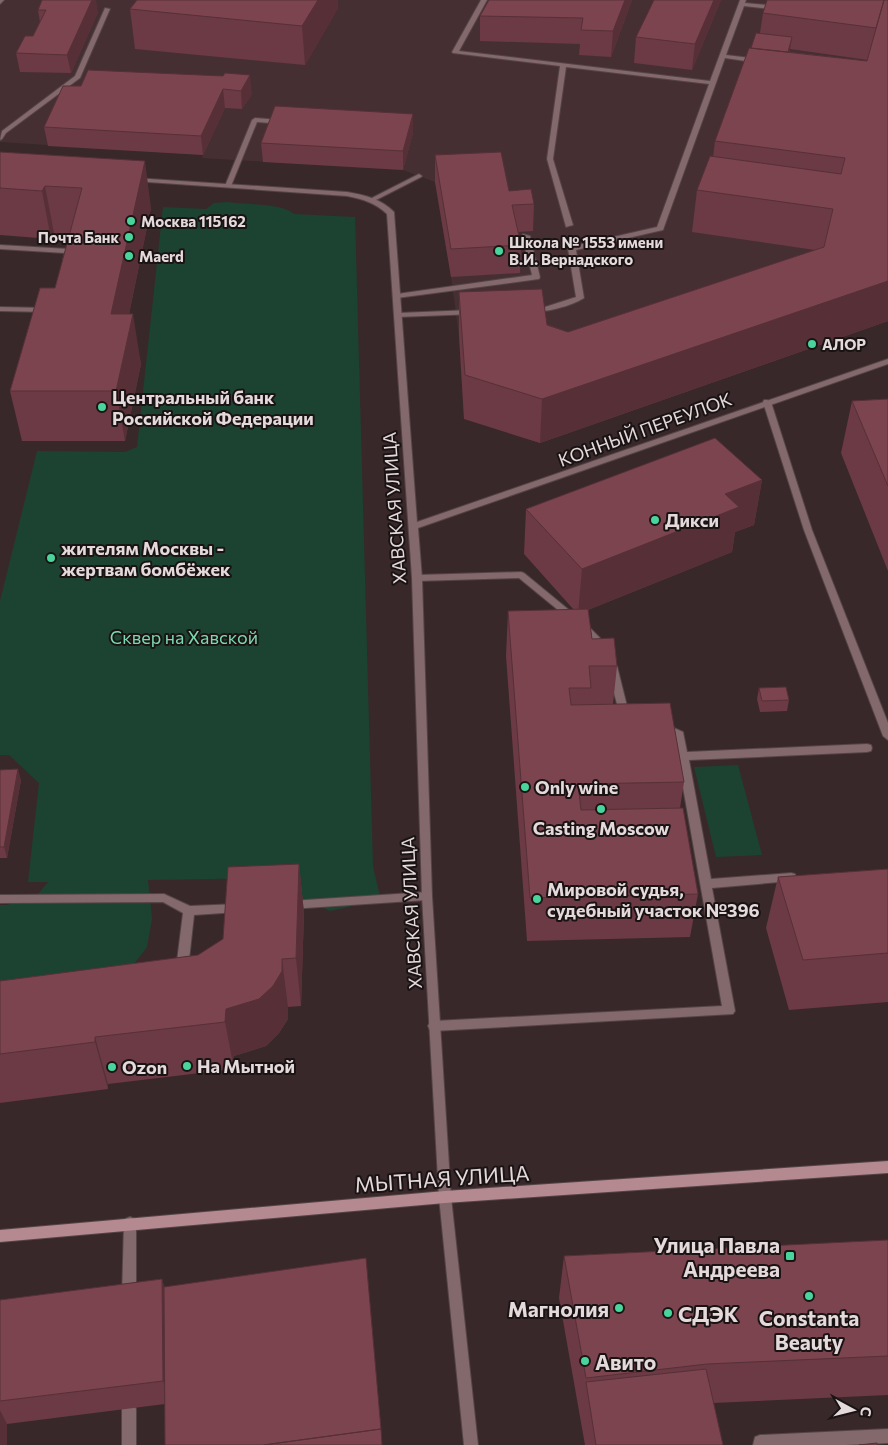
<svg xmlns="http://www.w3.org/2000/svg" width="888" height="1445" viewBox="0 0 888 1445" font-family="Commissioner,sans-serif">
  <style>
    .built { fill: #462f33 }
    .green { fill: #1c4332 }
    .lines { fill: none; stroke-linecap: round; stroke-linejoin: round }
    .service-casing { stroke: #544446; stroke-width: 2 }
    .minor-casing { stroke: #544446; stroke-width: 2 }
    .tertiary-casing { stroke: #544446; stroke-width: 2 }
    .secondary-casing { stroke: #544446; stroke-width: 2 }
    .service { fill: #83686c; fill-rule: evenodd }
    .minor { fill: #83686c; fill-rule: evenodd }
    .tertiary { fill: #83686c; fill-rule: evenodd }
    .secondary { fill: #b48990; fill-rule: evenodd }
    .wall { fill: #6b3a44; fill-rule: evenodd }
    .shaded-wall { fill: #573037 }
    .building { fill: #7c444f; stroke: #573037 }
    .poi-dot { fill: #49d49c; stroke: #1a1314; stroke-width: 2 }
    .labels { text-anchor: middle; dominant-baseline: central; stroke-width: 4; stroke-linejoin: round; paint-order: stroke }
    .far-poi-label { font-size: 15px; font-weight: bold; fill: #e4d9db; stroke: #1a1314; text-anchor: start }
    .poi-label { font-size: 18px; font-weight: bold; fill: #e4d9db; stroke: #1a1314; text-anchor: start }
    .street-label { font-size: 18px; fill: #e4d9db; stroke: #1a1314 }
    .park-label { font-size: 18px; fill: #7cd8ae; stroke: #1a1314 }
    .near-street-label { font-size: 21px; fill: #e4d9db; stroke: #1a1314 }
    .near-poi-label { font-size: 21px; font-weight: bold; fill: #e4d9db; stroke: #1a1314; text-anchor: end }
  </style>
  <rect width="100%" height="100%" fill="#38282a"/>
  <!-- built -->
  <path class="built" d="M0 0H888V321L540 443 464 419 459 336 451 277 435 182 403 170 202 158 203 155 0 142Z"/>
  <!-- green -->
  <path class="green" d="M228 202C245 205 283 203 294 214L355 217 373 867 381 900 330 911 301 898 280 878 148 880 152 919 147 947 127 973 0 1020V905H7L39 893 48 882H28L39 783 9 755H0V601L37 451 125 452 137 447 163 207 206 209 214 203Z
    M738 765 762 855 716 857 694 767Z"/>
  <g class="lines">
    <!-- service casing -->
    <g class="service-casing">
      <path id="service" d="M0 0H4L0 4Z
        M481 0H487L459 51 710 81 740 0H746L745 3 778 6 781 8 778 10 744 6 726 55 759 59 762 61 759 63 725 58 663 230 576 250 584 298C574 305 539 316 528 309L532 307H545L576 297 568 249 569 247 657 227 709 84 566 67 553 159 573 225 566 227 547 159 560 66 453 53 452 52Z
        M105 8 110 9 80 78 6 133 2 139 0 140 2 131 75 76Z
        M255 118 282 120 285 122 282 124 257 122 231 186 226 187 225 186 252 120Z
        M419 174 422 176 421 177 374 201 368 200Z
        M523 234 530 236 540 277 539 279 397 298 393 296 397 294 532 275 522 236Z
        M0 245 69 249 73 251 71 260 67 262 63 260 65 253 0 249Z
        M0 307 46 308 50 310 46 312 0 311Z
        M472 310H475V314L398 317 394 315 398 313Z
        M764 400H767L771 402 812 530 888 723V740L883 736 804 530 763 402Z
        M521 572 524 573 586 624 610 648 608 650H602L580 628 519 578 417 581 412 578 417 575Z
        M612 663 617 666 627 706 634 711 633 714H625L618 708 607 666Z
        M665 724 683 732 687 752 867 744 871 745 872 748 871 751 867 752 689 760 711 879 791 873 795 874 796 877 795 880 791 881 712 888 735 1011 733 1014 434 1031 430 1030 428 1026 430 1022 434 1021 722 1006 674 737 661 731 660 728 661 725Z
        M427 892 431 893 432 896 431 899 427 900 290 909 286 908 284 905 286 902 290 901Z
        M164 894 190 906 238 904 242 905 244 908 242 911 238 912 194 915 188 969 186 972 182 974 178 972 176 969 183 913 163 902 0 903V895Z
        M130 1217 135 1219 136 1223V1297L134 1302 129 1303 124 1302 122 1297 124 1223 125 1219Z
        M129 1402 134 1404 136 1409V1445H122V1409L124 1404Z
        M888 1429V1443L846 1445H753L755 1437 760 1435Z"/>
    </g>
    <!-- minor casing -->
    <g class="minor-casing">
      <path id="minor" d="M135 178 347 192C365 195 381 199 394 212L417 522 888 359V364L418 528 422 578 432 896 451 1197 449 1201 445 1203 441 1201 439 1197 422 896 412 578 387 214C376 203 362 199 347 196L133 181 132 180Z"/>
    </g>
    <!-- tertiary casing -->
    <g class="tertiary-casing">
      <path id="tertiary" d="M445 1191 449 1193 451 1197 478 1445H464L439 1197 441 1193Z"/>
    </g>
    <!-- secondary casing -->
    <g class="secondary-casing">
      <path id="secondary" d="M888 1161V1173L445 1203 0 1242V1230L445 1191Z"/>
    </g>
    <!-- service -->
    <use href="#service" class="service"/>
    <!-- minor -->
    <use href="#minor" class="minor"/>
    <!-- tertiary -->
    <use href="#tertiary" class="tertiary"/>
    <!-- secondary -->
    <use href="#secondary" class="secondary"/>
  </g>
  <!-- wall -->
  <path class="wall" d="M137 0H338V8L305 65 135 49 130 9Z
    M632 0 611 57 579 55 580 44 480 41V16Z
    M721 0 692 70 634 63 636 37Z
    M888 0V321L540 443 464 419 459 336V292L568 332 815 250 692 232 697 190 713 157 715 141 751 48 760 33 763 13ZM790 49 868 60 867 61 790 52Z
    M38 10 98 12 71 73 20 72 16 53 33 36 40 22Z
    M223 76 252 94 242 109 225 108 203 155 48 146 44 127 81 86Z
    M413 114V133L403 170 263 162 261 143Z
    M0 152 151 208 129 314 141 364 125 441H22L10 391 55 288 70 234 54 233 51 239 0 235Z
    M435 155 509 191 534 204 533 231 518 232 521 245 520 273 451 277 435 182Z
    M888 399V571L841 453 852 401Z
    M762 480 754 525 735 532 732 552 588 610 592 639 617 666 613 704 684 782 680 808 698 894 690 937 527 941 506 656 508 611 574 610 524 554 526 509Z
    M759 688 789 700 787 711 760 712 757 699Z
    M0 770 21 780 7 858H0Z
    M299 864 304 913 301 1006 288 1007V1019L279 1033 266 1046 234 1056V1069L108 1084V1089L0 1103V981L198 955 223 939Z
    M888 869V1002L789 1010 766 928 778 877Z
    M888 1240V1395L713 1403 723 1445H585L559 1298 564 1256Z
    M162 1279 164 1287 165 1404 7 1424V1445H0V1300Z"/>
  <!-- shaded-wall -->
  <path class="shaded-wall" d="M92 0H96L98 12 71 73 67 55Z
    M318 0H338V8L305 65 302 26Z
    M625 0H632L611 57 613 31Z
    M714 0H721L692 70 695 44Z
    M792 37 787 69 785 59Z
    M250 75 252 94 242 109 241 91Z
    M223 89 225 108 203 155 201 136Z
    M413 114V133L403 170V151Z
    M145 161 151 208 119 363 111 314Z
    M45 186 54 233 51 239 42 191Z
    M888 281V321L540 443 542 399Z
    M133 314 141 364 125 441 116 391Z
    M762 480 754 525 735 532 732 552 578 614 582 569 725 494Z
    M18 769 21 780 7 858 4 847Z
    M299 864 304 913 301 1006 296 958Z
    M282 959 288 1007V1019L279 1033 266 1046 234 1056V1069L225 1022 226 1009Z
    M95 1037 108 1084V1089L95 1042Z
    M162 1279 169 1304 170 1403 163 1381Z
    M0 1410 7 1424V1445H0Z"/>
  <!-- building -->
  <path class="building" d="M42 0H92L67 55 16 53 25 36H33L46 10H38Z
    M137 0H318L302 26 130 9Z
    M489 0H625L613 31 581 30 583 18 480 16Z
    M654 0H714L695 44 636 37Z
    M767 0H884L876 28 763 13Z
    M884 0H888V281L542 399 465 375 459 292 542 289 547 325 568 332 824 247 833 209 697 190 710 156 841 174 845 158 715 141 749 48 867 61Z
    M756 33 792 37 788 52 751 48Z
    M88 70 223 76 225 73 250 75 241 91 223 89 201 136 44 127 63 86H81Z
    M275 106 413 114 403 151 261 143Z
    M0 152 145 161 111 314H133L116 391H10L40 288H55L82 188 45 186 42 191 0 188Z
    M501 152 509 191 531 189 534 204 512 205 521 245 451 249 435 155Z
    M888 399V486L852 401Z
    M715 438 762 480 725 494 739 507 582 569 526 509Z
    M588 609 592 639 614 638 617 666H589L591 688H569L571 705 670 703 684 782 578 784 581 810 683 808 698 894 530 898 508 611Z
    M786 687 789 700 762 701 759 688Z
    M18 769 4 847H0V770Z
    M299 864 296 958 282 959V971L273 986 259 999 226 1009 225 1022 95 1037V1042L0 1054V981L198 955 223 939 228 867Z
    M888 869V953L803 960 778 877Z
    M888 1240V1356L707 1364 586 1378 564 1256Z
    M366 1258 381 1429 263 1445H165L164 1287Z
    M162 1279 163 1381 0 1401V1300Z
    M706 1369 723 1445H596L586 1382Z
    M381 1429 382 1445H264Z
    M877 1443 878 1445H859Z"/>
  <!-- markers -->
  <g class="poi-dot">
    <circle cx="131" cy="221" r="5"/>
    <circle cx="129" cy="237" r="5"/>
    <circle cx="499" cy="251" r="5"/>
    <circle cx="129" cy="256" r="5"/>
    <circle cx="812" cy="344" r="5"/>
    <circle cx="102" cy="407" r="5"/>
    <circle cx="655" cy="520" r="5"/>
    <circle cx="51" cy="558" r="5"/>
    <circle cx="525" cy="787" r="5"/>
    <circle cx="601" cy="809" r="5"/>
    <circle cx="537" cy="899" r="5"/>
    <circle cx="187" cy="1066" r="5"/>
    <circle cx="112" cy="1067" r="5"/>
    <rect x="785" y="1251" width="10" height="10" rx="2.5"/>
    <circle cx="809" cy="1296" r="5"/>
    <circle cx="619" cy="1308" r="5"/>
    <circle cx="668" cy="1313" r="5"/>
    <circle cx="585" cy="1361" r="5"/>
  </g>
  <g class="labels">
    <!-- far-poi labels -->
    <g class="far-poi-label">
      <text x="141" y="221">Москва 115162</text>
      <text x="119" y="237" text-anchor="end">Почта Банк</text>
      <text x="509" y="242">Школа № 1553 имени<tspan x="509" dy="17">В.И. Вернадского</tspan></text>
      <text x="139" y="256">Maerd</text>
      <text x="822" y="344">АЛОР</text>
    </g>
    <!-- poi labels -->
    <g class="poi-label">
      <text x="112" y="397">Центральный банк<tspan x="112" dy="21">Российской Федерации</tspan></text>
      <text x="665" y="520">Дикси</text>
      <text x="61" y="548">жителям Москвы -<tspan x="61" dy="21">жертвам бомбёжек</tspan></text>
      <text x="535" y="787">Only wine</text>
      <text x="601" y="828" text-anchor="middle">Casting Moscow</text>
      <text x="547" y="889">Мировой судья,<tspan x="547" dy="21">судебный участок №396</tspan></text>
      <text x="197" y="1066">На Мытной</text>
      <text x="122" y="1067">Ozon</text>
    </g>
    <!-- street labels -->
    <g class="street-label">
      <text transform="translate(645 429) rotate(-20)">КОННЫЙ ПЕРЕУЛОК</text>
      <text transform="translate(394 508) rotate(-94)">ХАВСКАЯ УЛИЦА</text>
      <text transform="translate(411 913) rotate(-93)">ХАВСКАЯ УЛИЦА</text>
    </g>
    <!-- park labels -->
    <g class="park-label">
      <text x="184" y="637">Сквер на Хавской</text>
    </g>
    <!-- near-street labels -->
    <g class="near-street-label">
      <text transform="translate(442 1178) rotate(-4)">МЫТНАЯ УЛИЦА</text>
    </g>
    <!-- near-poi labels -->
    <g class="near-poi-label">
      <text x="780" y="1244">Улица Павла<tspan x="780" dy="24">Андреева</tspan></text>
      <text x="609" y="1308">Магнолия</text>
      <text x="678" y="1313" text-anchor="start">СДЭК</text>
      <text x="809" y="1317" text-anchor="middle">Constanta<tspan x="809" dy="24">Beauty</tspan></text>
      <text x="595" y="1361" text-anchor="start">Авито</text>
    </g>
  </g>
  <!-- north arrow -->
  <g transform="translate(853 1410) rotate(97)" stroke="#1a1314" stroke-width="4" paint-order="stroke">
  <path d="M0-4L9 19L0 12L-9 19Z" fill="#e4d9db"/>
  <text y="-8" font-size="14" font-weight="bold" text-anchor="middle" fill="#e4d9db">С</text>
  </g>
</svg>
